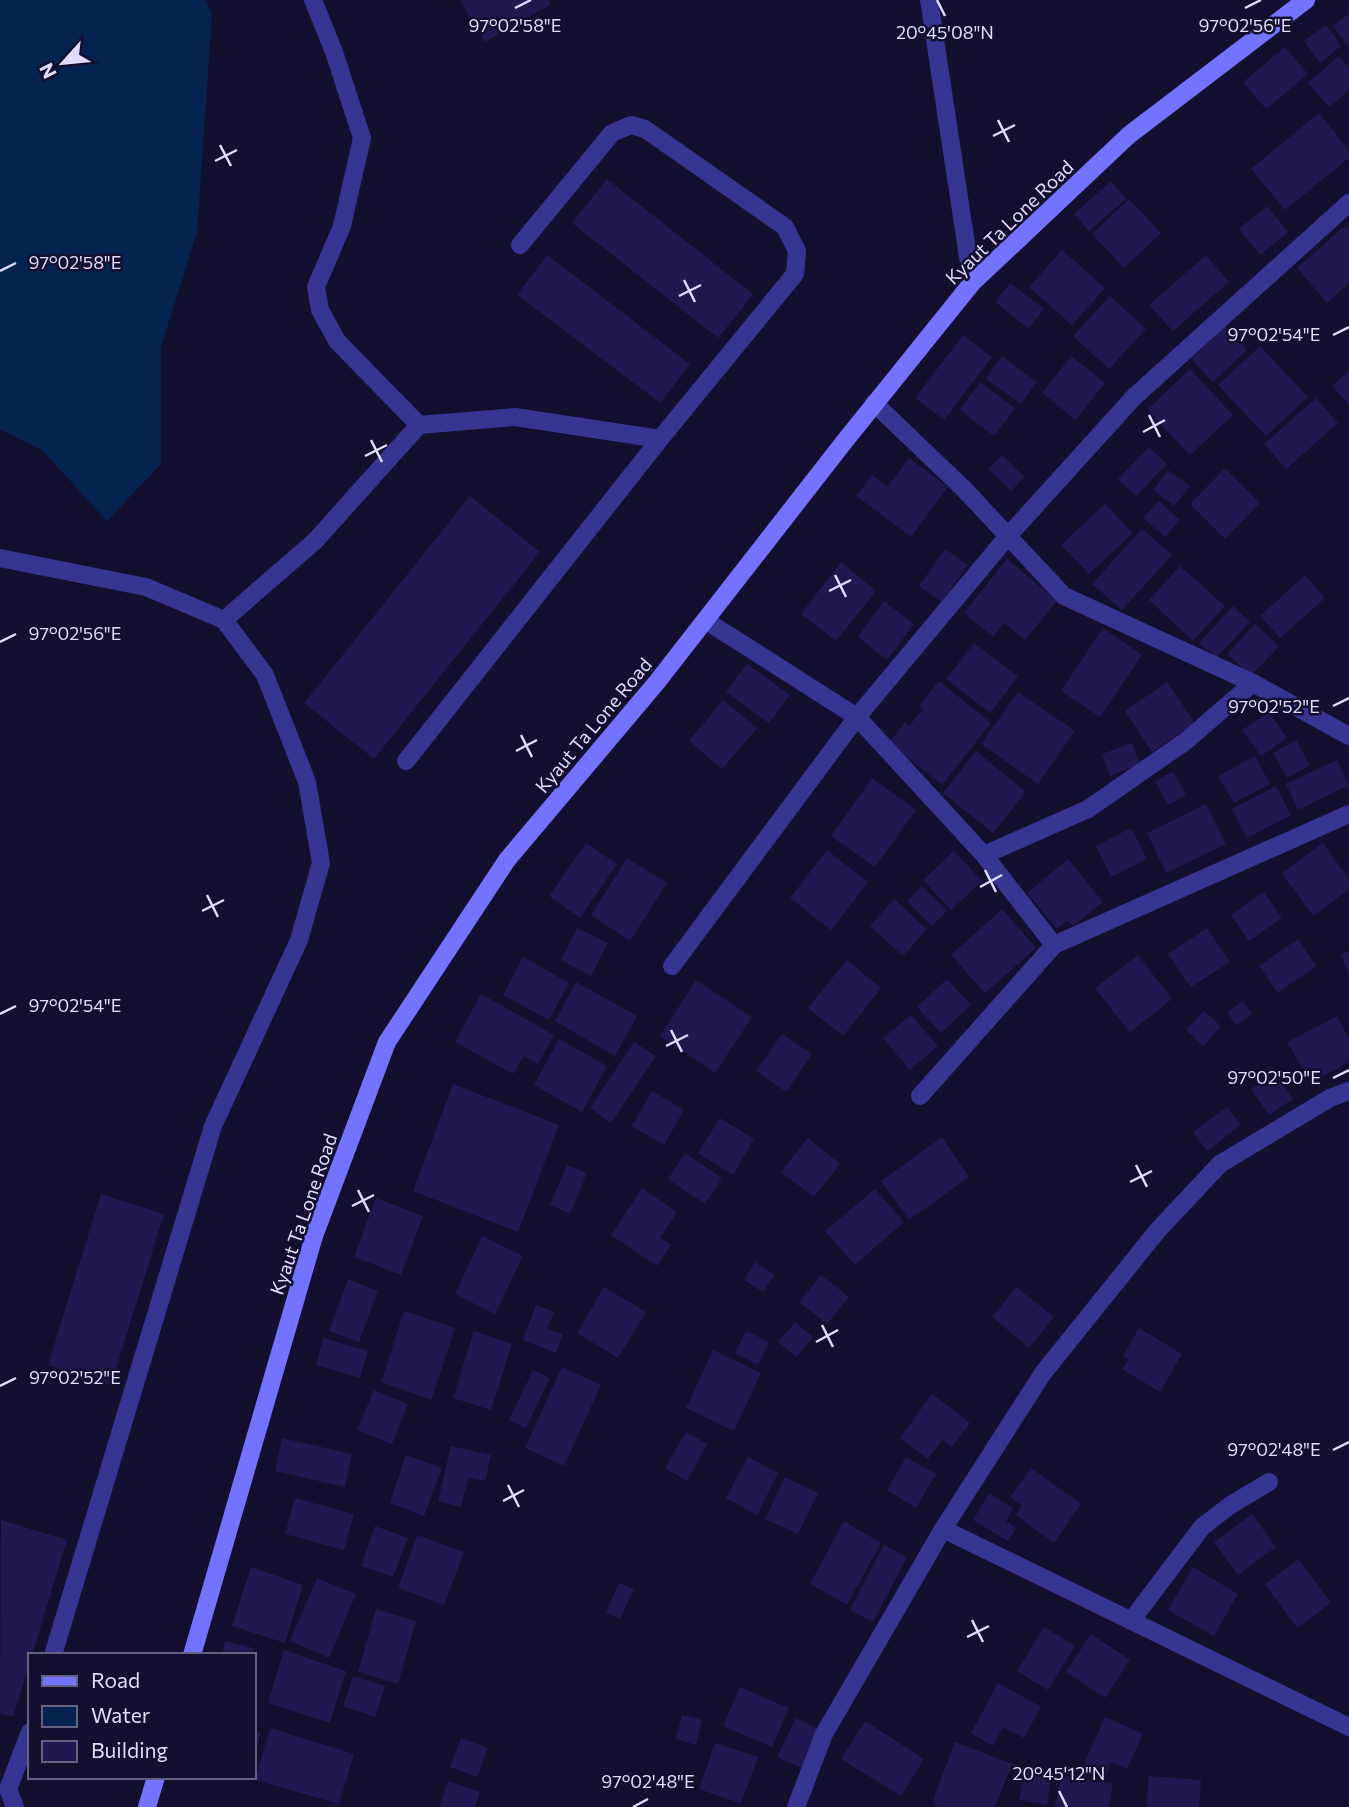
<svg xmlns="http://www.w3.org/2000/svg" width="1349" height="1807" viewBox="0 0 1349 1807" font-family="Commissioner,sans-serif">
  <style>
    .water { fill: #052351 }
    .building { fill: #221851 }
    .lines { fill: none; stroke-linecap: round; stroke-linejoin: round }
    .lane { stroke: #363592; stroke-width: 18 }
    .street { stroke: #363592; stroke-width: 18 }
    .secondary { stroke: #7373ff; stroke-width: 18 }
    .ticks { fill: none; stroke: #dfdcff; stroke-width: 2.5 }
    .labels { text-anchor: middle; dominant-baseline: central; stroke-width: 5; stroke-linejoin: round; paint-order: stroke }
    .street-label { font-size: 19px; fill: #dfdcff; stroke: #130f2e }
    .ticks-label { font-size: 18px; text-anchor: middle; fill: #dfdcff; stroke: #130f2e; stroke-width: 5; stroke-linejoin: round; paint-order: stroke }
  </style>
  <rect width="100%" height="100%" fill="#130f2e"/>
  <!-- water -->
  <path class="water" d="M0 0H205L212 14 197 232 161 347V464L107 521 42 450 0 429Z"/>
  <!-- building -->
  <path class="building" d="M460 0H548L551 4 485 42Z
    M1349 14V47L1333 26Z
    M1326 25 1341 46 1320 63 1304 41Z
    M1285 47 1308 74 1266 109 1243 82Z
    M1339 56 1349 68V91L1329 107 1308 83Z
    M1319 113 1349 151V158L1285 210 1251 169Z
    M607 179 753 294 718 338 572 223Z
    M1111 181 1126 199 1089 231 1074 214Z
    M1129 199 1161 233 1124 268 1092 234Z
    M1267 206 1288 232 1260 255 1239 229Z
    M1346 225 1349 229V283L1327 303 1297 268Z
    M1062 250 1105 288 1072 325 1029 287Z
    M547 255 690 364 660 403 517 295Z
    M1206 255 1229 282 1173 331 1149 305Z
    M1010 283 1044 309 1028 328 995 302Z
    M1110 296 1146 329 1109 369 1073 336Z
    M1225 326 1247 350 1213 382 1191 359Z
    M963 335 992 357 944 420 915 398Z
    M1260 346 1308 397 1266 436 1218 385Z
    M1002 356 1037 382 1021 404 986 379Z
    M1071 356 1105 383 1076 420 1042 393Z
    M1190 369 1233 415 1190 455 1147 410Z
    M1349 371V405L1332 386Z
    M980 382 1015 408 994 436 960 410Z
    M1316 398 1338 423 1286 469 1264 444Z
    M1149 447 1167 464 1136 496 1118 479Z
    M1002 455 1024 477 1011 491 989 469Z
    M909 458 948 487 911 537 856 496 872 475 887 487Z
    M1225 468 1260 503 1225 539 1190 504Z
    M1168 470 1190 486 1174 506 1153 490Z
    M470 496 540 552 374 759 304 703Z
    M1159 501 1180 520 1165 537 1143 518Z
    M1105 504 1133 533 1089 574 1061 545Z
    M1142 529 1172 555 1122 610 1092 584Z
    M945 549 968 565 942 602 919 586Z
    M1007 559 1057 601 1025 640 1004 623 993 637 964 613Z
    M841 562 876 591 836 641 801 614Z
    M1180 566 1225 606 1193 641 1149 600Z
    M1305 575 1325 598 1280 638 1260 616Z
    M884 601 914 624 887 660 858 637Z
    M1233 606 1250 622 1216 658 1199 643Z
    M1255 624 1279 646 1251 676 1227 654Z
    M1103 628 1142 655 1100 717 1061 691Z
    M974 643 1018 676 990 713 946 679Z
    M747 664 790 695 769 723 726 692Z
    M939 681 991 723 942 785 889 743 905 722 909 726 923 709 919 706Z
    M1167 682 1195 723 1152 752 1125 711Z
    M1018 692 1075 731 1038 784 981 744Z
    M723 700 757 728 722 769 689 741Z
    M1269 712 1287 738 1261 756 1242 730Z
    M1296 740 1310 765 1287 778 1273 753Z
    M1132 743 1140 764 1110 776 1102 754Z
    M976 751 1026 792 993 833 943 793Z
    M1255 756 1270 784 1234 803 1218 776Z
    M1337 760 1349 785 1298 810 1286 784Z
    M1173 771 1186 795 1168 805 1155 781Z
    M872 778 916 810 875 867 831 836Z
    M1276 786 1291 815 1247 838 1232 809Z
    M1206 804 1226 844 1166 873 1147 833Z
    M1131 828 1147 859 1111 877 1096 846Z
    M586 843 617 864 580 918 549 896Z
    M1323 843 1349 879V889L1313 916 1282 873Z
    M827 850 868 882 831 930 790 898Z
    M954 851 982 881 951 910 923 880Z
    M627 858 667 883 630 941 591 915Z
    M1068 859 1103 902 1073 926 1068 920 1057 929 1027 893Z
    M922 886 947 911 932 926 907 901Z
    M1264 892 1282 918 1249 941 1231 915Z
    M894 899 927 929 903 956 870 926Z
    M1002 909 1036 948 985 993 951 955Z
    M577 928 608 943 591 976 561 960Z
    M1207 928 1230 962 1191 987 1168 954Z
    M1298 939 1316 966 1278 993 1259 966Z
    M1349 951V975L1341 954Z
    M1138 955 1172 999 1130 1032 1095 988Z
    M523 957 569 983 549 1020 503 995Z
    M847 960 881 988 843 1036 808 1008Z
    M947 979 971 1005 941 1033 917 1007Z
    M696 980 752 1017 715 1073 660 1036Z
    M576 982 637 1016 615 1056 555 1021Z
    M481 994 554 1035 538 1064 524 1056 513 1074 455 1042Z
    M1243 1001 1252 1014 1236 1025 1227 1012Z
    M1204 1011 1221 1026 1203 1046 1186 1030Z
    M911 1015 938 1046 910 1070 883 1038Z
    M1337 1016 1349 1038V1062L1310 1083 1288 1042Z
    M782 1034 812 1054 786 1092 756 1071Z
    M559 1039 607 1066 582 1112 534 1085Z
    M634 1042 656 1056 611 1123 590 1108Z
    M1276 1073 1293 1099 1269 1115 1251 1089Z
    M453 1084 559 1125 518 1232 413 1191Z
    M652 1091 684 1110 664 1145 632 1126Z
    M1227 1107 1241 1125 1207 1151 1193 1132Z
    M720 1118 754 1139 733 1175 698 1153Z
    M942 1137 969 1177 909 1220 881 1181Z
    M808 1138 840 1164 814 1197 781 1172Z
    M685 1153 722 1178 705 1204 668 1179Z
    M567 1165 587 1173 570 1214 550 1205Z
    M642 1188 677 1212 660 1238 671 1245 657 1266 611 1235Z
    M875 1189 904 1222 855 1265 825 1231Z
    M101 1194 164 1214 111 1385 48 1365Z
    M376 1198 423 1216 401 1275 354 1257Z
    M482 1236 523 1256 495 1314 455 1294Z
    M755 1262 775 1275 763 1292 744 1280Z
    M821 1275 849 1297 827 1324 799 1302Z
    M348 1279 378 1291 359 1342 329 1331Z
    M604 1287 646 1312 618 1358 577 1333Z
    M1016 1287 1054 1317 1029 1348 992 1317Z
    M536 1305 554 1312 547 1329 563 1334 556 1353 523 1340Z
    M404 1311 455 1328 431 1400 381 1382Z
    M795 1322 813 1337 796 1357 778 1342Z
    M1139 1328 1182 1354 1160 1392 1122 1369 1129 1359 1123 1356Z
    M474 1331 512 1344 491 1410 453 1398Z
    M746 1331 769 1342 758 1365 735 1353Z
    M323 1338 368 1351 360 1378 316 1365Z
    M713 1350 761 1373 734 1431 686 1408Z
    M562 1367 601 1385 564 1466 525 1448Z
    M533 1370 550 1378 526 1428 509 1420Z
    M374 1390 408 1404 392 1444 357 1430Z
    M932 1394 970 1423 952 1447 942 1440 928 1459 900 1438Z
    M686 1432 707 1444 687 1481 665 1468Z
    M282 1438 352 1454 345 1487 275 1471Z
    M451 1446 491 1455 485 1481 468 1478 461 1507 438 1501Z
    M406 1455 442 1468 424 1516 390 1503Z
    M748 1457 778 1473 757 1515 726 1498Z
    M906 1457 936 1474 916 1508 887 1490Z
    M1031 1468 1081 1504 1054 1543 1016 1515 1022 1506 1010 1497Z
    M785 1477 818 1493 798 1534 765 1519Z
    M989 1493 1013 1508 1006 1521 1016 1528 1008 1541 973 1520Z
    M295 1498 354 1514 344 1550 285 1534Z
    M1252 1514 1276 1547 1238 1575 1214 1542Z
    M1 1520 67 1540 32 1655H30V1662L13 1717 0 1713Z
    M844 1521 881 1543 847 1605 810 1584Z
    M375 1526 408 1538 393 1577 361 1566Z
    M417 1535 464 1552 444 1605 398 1588Z
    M884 1545 907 1557 873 1622 850 1610Z
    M1298 1559 1331 1603 1297 1628 1265 1584Z
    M251 1567 303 1585 285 1643 232 1626Z
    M1193 1567 1238 1594 1214 1636 1168 1610Z
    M317 1578 356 1594 329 1658 290 1641Z
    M619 1583 634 1589 620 1619 606 1612Z
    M376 1609 416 1621 398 1684 358 1672Z
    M1044 1627 1075 1646 1048 1690 1017 1671Z
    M1091 1634 1130 1660 1105 1698 1066 1672Z
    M225 1641 253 1648 252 1655H222Z
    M284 1650 346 1671 330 1723 268 1703Z
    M353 1676 385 1686 375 1717 343 1706Z
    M998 1683 1041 1707 1024 1738 1003 1727 993 1746 971 1733Z
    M740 1687 789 1708 772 1747 723 1726Z
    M682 1715 702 1720 696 1745 676 1739Z
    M1105 1717 1143 1734 1127 1769 1111 1762 1105 1778 1082 1768Z
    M796 1718 822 1731 804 1769 777 1757Z
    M865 1721 924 1759 901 1796 841 1759Z
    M270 1728 354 1754 339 1804 255 1780Z
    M254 1730 261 1733 254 1756Z
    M461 1738 488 1748 477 1777 450 1767Z
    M955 1742 1012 1764 995 1807H941L932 1803Z
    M715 1743 758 1757 741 1804 699 1789Z
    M1026 1767 1052 1772 1047 1805 1019 1800Z
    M1061 1775 1113 1784 1109 1807H1055Z
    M1149 1776 1201 1780 1199 1807H1146Z
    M448 1781 480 1792 475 1807H439Z"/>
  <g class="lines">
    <!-- lane -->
    <path class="lane" d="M313 0 334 52 362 138 342 226 316 287 320 310 337 341 419 425
      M929 0 972 283
      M0 558 146 587 224 620 265 675 307 782 321 863 299 940 213 1126 53 1655
      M224 620 315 541 419 425 515 417 660 439
      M406 761 660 439 795 274 797 251 785 227 645 129 631 125 612 133 520 245
      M15 1807 8 1789 30 1732"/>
    <!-- street -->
    <path class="street" d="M874 403 964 489 1064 596 1253 683 1349 736
      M705 620 857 717 984 855 1054 945
      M984 855 1088 809 1186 741 1253 683
      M672 966 857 717 1008 536 1134 397 1349 203
      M920 1096 1054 945 1349 814
      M943 1529 1349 1727
      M1131 1621 1202 1527 1229 1506 1269 1482
      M796 1807 824 1734 943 1529 1043 1373 1158 1230 1220 1164 1330 1098 1349 1091"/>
    <!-- secondary -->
    <path class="secondary" d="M192 1655 314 1236 387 1042 507 860 657 682 844 442 972 283 1129 135 1306 0
      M147 1807 156 1777"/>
  </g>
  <!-- ticks -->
  <path class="ticks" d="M937 0 945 16M515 8 531 0M1245 8 1261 0M998 120 1009 142M993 136 1015 125M220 145 231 166M215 161 237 150M0 271 16 263M684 280 695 302M679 296 701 285M1333 335 1349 327M1149 415 1160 437M1143 432 1165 420M371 440 382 462M365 456 387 445M835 575 846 597M829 591 851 580M0 642 16 634M1333 706 1349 698M521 735 532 757M516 751 537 740M985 870 996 892M980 887 1002 875M207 895 218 917M202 911 224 900M0 1014 16 1006M671 1030 682 1052M666 1046 688 1035M1333 1078 1349 1070M1136 1165 1147 1187M1130 1182 1152 1171M358 1190 369 1212M352 1206 374 1195M822 1325 833 1347M816 1342 838 1330M0 1386 16 1378M1333 1450 1349 1442M508 1485 519 1507M503 1501 524 1490M972 1620 983 1642M967 1637 989 1626M1059 1791 1067 1807M633 1807 648 1799"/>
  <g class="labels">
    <!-- street labels -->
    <g class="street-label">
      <text transform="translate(1009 222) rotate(-44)">Kyaut Ta Lone Road</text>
      <text transform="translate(593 725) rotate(-50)">Kyaut Ta Lone Road</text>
      <text transform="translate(303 1214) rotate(-71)">Kyaut Ta Lone Road</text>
    </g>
  </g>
  <g class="ticks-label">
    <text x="515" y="32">97°02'58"E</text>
    <text x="1245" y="32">97°02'56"E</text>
    <text x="945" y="39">20°45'08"N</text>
    <text x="75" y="269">97°02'58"E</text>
    <text x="1274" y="341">97°02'54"E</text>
    <text x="75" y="640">97°02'56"E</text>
    <text x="1274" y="713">97°02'52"E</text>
    <text x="75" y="1012">97°02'54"E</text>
    <text x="1274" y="1084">97°02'50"E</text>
    <text x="75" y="1384">97°02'52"E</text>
    <text x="1274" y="1456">97°02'48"E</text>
    <text x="1059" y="1780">20°45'12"N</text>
    <text x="648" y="1788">97°02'48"E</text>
  </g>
  <!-- legend -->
  <rect x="28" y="1653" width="228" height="126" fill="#130f2e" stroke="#656182" stroke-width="2"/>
  <rect x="42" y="1676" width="35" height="10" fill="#7373ff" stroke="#656182" stroke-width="2"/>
  <text x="91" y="1688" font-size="21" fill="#dfdcff">Road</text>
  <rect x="42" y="1706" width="35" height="21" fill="#052351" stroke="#656182" stroke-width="2"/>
  <text x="91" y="1723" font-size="21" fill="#dfdcff">Water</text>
  <rect x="42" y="1741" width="35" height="21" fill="#221851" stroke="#656182" stroke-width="2"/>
  <text x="91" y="1758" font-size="21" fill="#dfdcff">Building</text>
  <!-- north arrow -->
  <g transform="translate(63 63) rotate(243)" stroke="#130f2e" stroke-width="5" paint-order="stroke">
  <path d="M0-5L12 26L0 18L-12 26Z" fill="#dfdcff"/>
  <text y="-10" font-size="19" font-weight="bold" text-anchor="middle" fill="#dfdcff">N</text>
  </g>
</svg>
